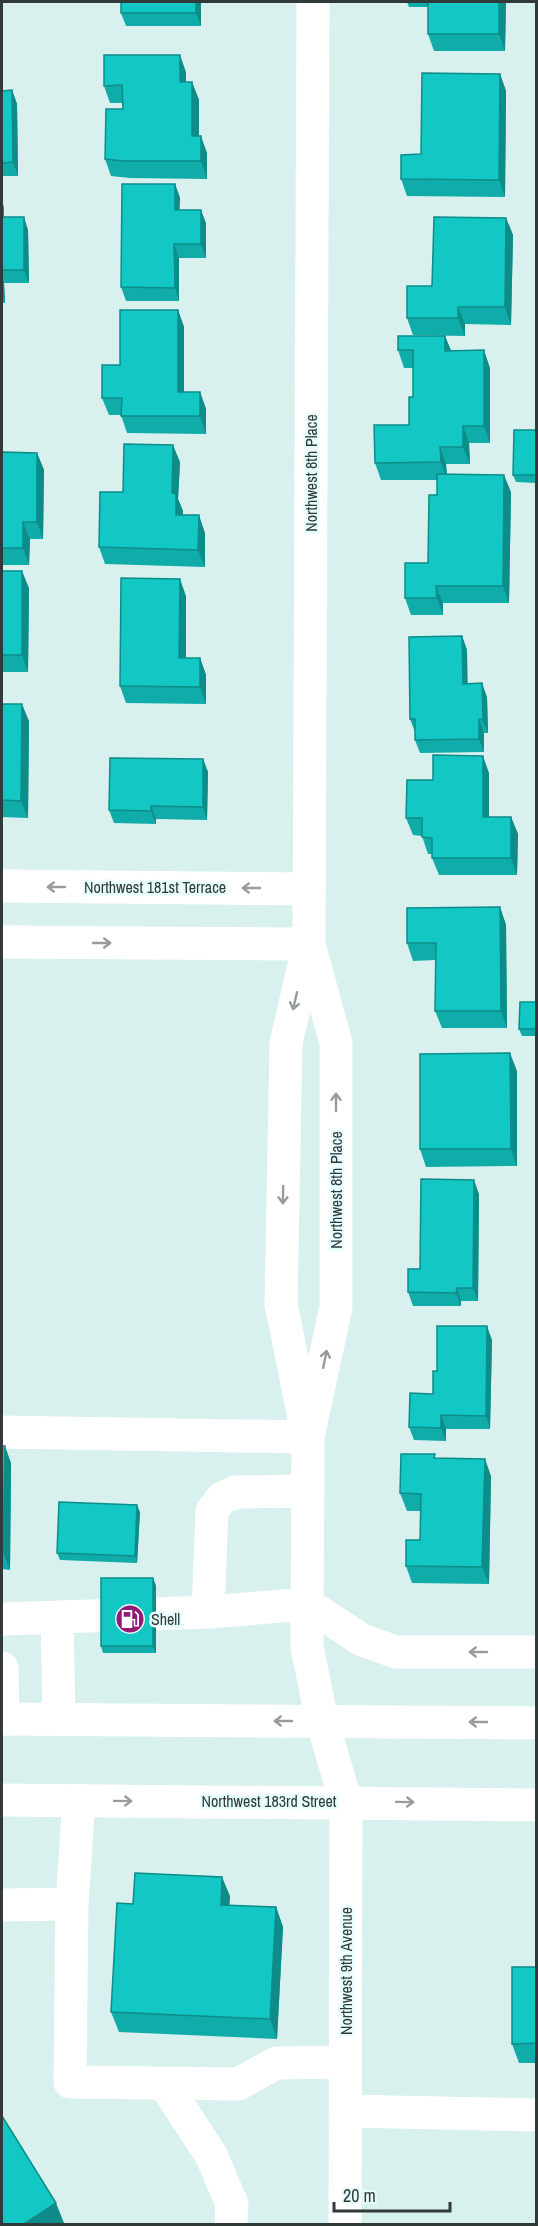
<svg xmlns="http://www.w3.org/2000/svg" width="538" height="2226" viewBox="0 0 538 2226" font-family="'Archivo Narrow',sans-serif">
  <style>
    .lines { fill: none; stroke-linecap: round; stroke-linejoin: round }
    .minor { stroke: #fff; stroke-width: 33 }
    .major { stroke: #fff; stroke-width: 33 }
    .wall { fill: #10aca9 }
    .shaded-wall { fill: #0d8c89 }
    .building { fill: #13c8c4; stroke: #0d8c89; stroke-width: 1.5 }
    .oneway { stroke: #989c9c }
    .labels { text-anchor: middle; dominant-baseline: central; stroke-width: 5; stroke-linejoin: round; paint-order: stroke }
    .street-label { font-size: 16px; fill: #313a39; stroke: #e5fdfc }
    .poi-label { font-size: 16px; fill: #313a39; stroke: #e5fdfc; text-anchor: start }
  </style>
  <rect width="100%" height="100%" fill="#d8f0ee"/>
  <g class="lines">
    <!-- minor -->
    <path class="minor" d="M2 886 309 889
      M2 942 309 944
      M310 948 336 1043V1307L308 1437 307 1647 322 1721 346 1802 345 2224
      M2 1432 308 1437
      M308 1437 281 1304 286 1043 309 944 313 2
      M307 1491 236 1492 222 1498 212 1511 208 1612 307 1604 362 1640 396 1652H536
      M57 1617 59 1719
      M2 1619 208 1612
      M2 1668 3 1719
      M79 1800 72 1904 70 2082 238 2084 276 2063 345 2062
      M2 1905 72 1904
      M164 2083 211 2155 232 2204 231 2224
      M346 2111 536 2115"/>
    <!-- major -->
    <path class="major" d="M2 1719 536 1723
      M2 1800 536 1805"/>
  </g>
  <!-- wall -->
  <path class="wall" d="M201 2V26H126L121 13Z
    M407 2H506L505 51H434L428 34V7H409Z
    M186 72V82H192L199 100V136L207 153V179L130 178 111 176 105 159 123 109V103H110L104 86Z
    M500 74 506 91 505 197 407 196 401 179 421 154Z
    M12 90 17 104 18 176H2V91Z
    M175 184 180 198 179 210 206 223V258H179V301H126L121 287Z
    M2 201 4 208V217L28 230 29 283H4L5 303H2Z
    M506 218 513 235 511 325 465 324V336L413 335 407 318 432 286Z
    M178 310 184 327V392H200L206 409V434L127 433 121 415H109L102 398 120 365Z
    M445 336 451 351 490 368V443H469L470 464H446L447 474 511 492 509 603H443V615H411L405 598 428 563 437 495V480H381L375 463 409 425 413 397V368H404L398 350Z
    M537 430V483L516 482 513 475Z
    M2 452 37 453 44 470 43 539H30L29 565H2Z
    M180 462 178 499 183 511V515L205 533V567L105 564 99 547 123 492Z
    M2 571 29 588 28 672H2Z
    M186 596V658H200L206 675V704L126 703 120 686Z
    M462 636 467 650V684L487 697 488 733H484V752L420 753 415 740V732L410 719Z
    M2 704 29 721 28 818 2 817Z
    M203 759 208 772 207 820 156 819V824L114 823 109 810Z
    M489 773V817H511L518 834 517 875H439L432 858V854H428L422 836 413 835 406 818 433 780Z
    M500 907 506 925 507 1028H442L435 1011V960L413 961 407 943Z
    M537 1002V1036H522L519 1029Z
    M517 1071V1166L426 1167 420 1149Z
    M479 1194 478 1301H461V1306H413L408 1292 420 1269Z
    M492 1340 490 1429H446V1441L414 1440 409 1427 433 1394 437 1371Z
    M2 1446 11 1463 10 1570 2 1569Z
    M436 1458 491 1476 489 1584 412 1583 406 1566 420 1540 421 1511H407L400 1493Z
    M140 1512 137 1563 60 1560 57 1553Z
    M153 1578 156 1586V1653H103L101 1646Z
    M230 1896 229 1906 276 1907 283 1927 277 2039 119 2032 111 2012 133 1904Z
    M537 1967V2063H519L512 2044Z"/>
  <!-- shaded-wall -->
  <path class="shaded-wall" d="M196 2H201V26L196 13Z
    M499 2H506L505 51 499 34Z
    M180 55 186 72V100L180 82Z
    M500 74 506 91 505 197 499 180Z
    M192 82 199 100V153L192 136Z
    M12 90 17 104 18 176 13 162Z
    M201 136 207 153V179L201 161Z
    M175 184 180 198 179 223 175 210Z
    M2 201 4 208V230L2 224Z
    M201 210 206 223V258L201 244Z
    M24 217 28 230 29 283 24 270Z
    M506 218 513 235 511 325 505 307Z
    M174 244 179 258V301L175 288Z
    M2 276 4 283 5 303 2 294Z
    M458 307 465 324V336L458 318Z
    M178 310 184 327V409L178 392Z
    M445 336 452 353 445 351Z
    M484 350 490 368V443L484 426Z
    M2 379 3 384V435L2 429Z
    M200 392 206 409V434L200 416Z
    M463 426 469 443 470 464 463 447Z
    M173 445 180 462 178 499 183 511 182 532 176 515 172 493Z
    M440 447 446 464 447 479 441 462Z
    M37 453 44 470 43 539 37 522Z
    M504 475 511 492 509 603 503 586Z
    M199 515 205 533V567L198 550Z
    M23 522 30 539 29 565 23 548Z
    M22 571 29 588 28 672 22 655Z
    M180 579 186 596V676L179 658Z
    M436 586 443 603V615L437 598Z
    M462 636 467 650 468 697 463 684Z
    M200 658 206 675V704L200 687Z
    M482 683 487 697 488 733 483 720Z
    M22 704 29 721 28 818 21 801Z
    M479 719 484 733V752L479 739Z
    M483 756 489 773V834L483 817Z
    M203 759 208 772 207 820 203 807Z
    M151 806 156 819V824L151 811Z
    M511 817 518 834 517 875 511 858Z
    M500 907 506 925 507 1028 501 1011Z
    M510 1053 517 1071V1166L511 1149Z
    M474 1180 479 1194 478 1301 473 1288Z
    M457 1288 461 1301V1306L456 1293Z
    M487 1326 492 1340 490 1429 486 1416Z
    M441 1415 446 1429V1441L441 1428Z
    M5 1446 11 1463 10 1570 3 1552Z
    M485 1459 491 1476 489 1584 482 1567Z
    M137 1505 140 1512 137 1563 135 1556Z
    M153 1578 156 1586V1653L153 1646Z
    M222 1877 230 1896 228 1925 221 1905Z
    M276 1907 283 1927 277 2039 270 2019Z
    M56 2203 64 2223 61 2224H24Z"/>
  <!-- building -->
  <path class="building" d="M121 2H196V13H121Z
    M428 2H499V34H428Z
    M104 55H180V82H192V136H201V161H124L105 159 106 109H123L122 85 104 86Z
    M422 73 500 74 499 180 401 179V155L421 154Z
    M12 90 13 162 2 163V91Z
    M122 184H175V210H201V244H174L175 288 121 287Z
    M2 217H24V270H2Z
    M434 217 506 218 505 307H458V318H407V286H432Z
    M120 310H178V392H200V416H121L122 398H102V365H120Z
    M398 336H445V351L484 350V426H463V447H440L441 462 375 463 374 425H409V397H413V350H398Z
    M514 430H537V475H513Z
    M124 444 173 445 172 493 176 494V515H199L198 550 99 547 100 492H123Z
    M2 452 37 453V522H23V548H2Z
    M437 474 504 475 503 586H436L437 598H405V563H428L429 495H437Z
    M2 571H22V655H2Z
    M121 578 180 579 179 658H200V687L120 686Z
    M462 636 463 684 482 683 483 720 479 719V739L415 740V719H410L409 637Z
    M2 704H22L21 801 2 800Z
    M433 755 483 756V817H511V858H432V838L422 837V818H406L407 780H433Z
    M110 758 203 759V807L151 806V811L109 810Z
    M500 907 501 1011H435L436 943H407V908Z
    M520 1002H537V1029H519Z
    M510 1053 511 1149H420V1054Z
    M421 1179 474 1180 473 1288H457L456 1293 408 1292V1269H420Z
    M437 1326H487L486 1416 441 1415V1428L409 1427 410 1393 433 1394V1371H437Z
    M2 1446H5L3 1552H2Z
    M401 1454H435L434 1458 485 1459 482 1567 406 1566V1540H420L421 1494 400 1493Z
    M59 1502 137 1505 135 1556 57 1553Z
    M101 1578H153V1646H101Z
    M135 1873 222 1877 221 1905 276 1907 270 2019 111 2012 117 1903 133 1904Z
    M512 1967H537V2043L512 2044Z
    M2 2116 56 2203 24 2224H2Z"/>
  <!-- one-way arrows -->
  <defs><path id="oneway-shaft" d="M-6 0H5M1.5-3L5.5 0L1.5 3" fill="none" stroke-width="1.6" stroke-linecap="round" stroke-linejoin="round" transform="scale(1.5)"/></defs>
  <g class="oneway">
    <use href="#oneway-shaft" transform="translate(56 887) rotate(-180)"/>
    <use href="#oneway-shaft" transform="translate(251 888) rotate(-180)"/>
    <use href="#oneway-shaft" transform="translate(102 943)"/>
    <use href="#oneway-shaft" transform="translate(295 1001) rotate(103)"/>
    <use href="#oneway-shaft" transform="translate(336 1102) rotate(-90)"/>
    <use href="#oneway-shaft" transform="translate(283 1195) rotate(91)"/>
    <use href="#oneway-shaft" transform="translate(325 1359) rotate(-78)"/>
    <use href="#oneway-shaft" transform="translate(478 1652) rotate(-180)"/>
    <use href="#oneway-shaft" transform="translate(283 1721) rotate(-180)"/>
    <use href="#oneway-shaft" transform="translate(478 1722) rotate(-180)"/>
    <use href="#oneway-shaft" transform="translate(123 1801) rotate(1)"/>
    <use href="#oneway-shaft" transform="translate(405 1802) rotate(1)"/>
  </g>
  <!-- icons -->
  <defs>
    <g id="fuel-disc" transform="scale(1.5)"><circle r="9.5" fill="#931a76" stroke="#e5fdfc"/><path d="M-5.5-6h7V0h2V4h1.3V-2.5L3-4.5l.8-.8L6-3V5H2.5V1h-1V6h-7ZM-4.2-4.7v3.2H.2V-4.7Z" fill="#fff"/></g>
  </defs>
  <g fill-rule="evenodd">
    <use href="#fuel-disc" x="130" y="1619"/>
  </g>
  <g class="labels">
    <!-- street labels -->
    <g class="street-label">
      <text transform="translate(311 473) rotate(-90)">Northwest 8th Place</text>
      <text x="155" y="887">Northwest 181st Terrace</text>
      <text transform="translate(336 1190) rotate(-90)">Northwest 8th Place</text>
      <text x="269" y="1801">Northwest 183rd Street</text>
      <text transform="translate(346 1971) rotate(-90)">Northwest 9th Avenue</text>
    </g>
    <!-- poi labels -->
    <g class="poi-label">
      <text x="151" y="1619">Shell</text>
    </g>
  </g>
  <!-- border -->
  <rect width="538" height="2226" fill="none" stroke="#313a39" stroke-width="6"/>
  <!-- scale -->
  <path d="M334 2202v9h116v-9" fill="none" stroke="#313a39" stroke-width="3"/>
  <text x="343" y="2202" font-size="18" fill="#313a39" stroke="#e5fdfc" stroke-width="4.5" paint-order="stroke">20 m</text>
</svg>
